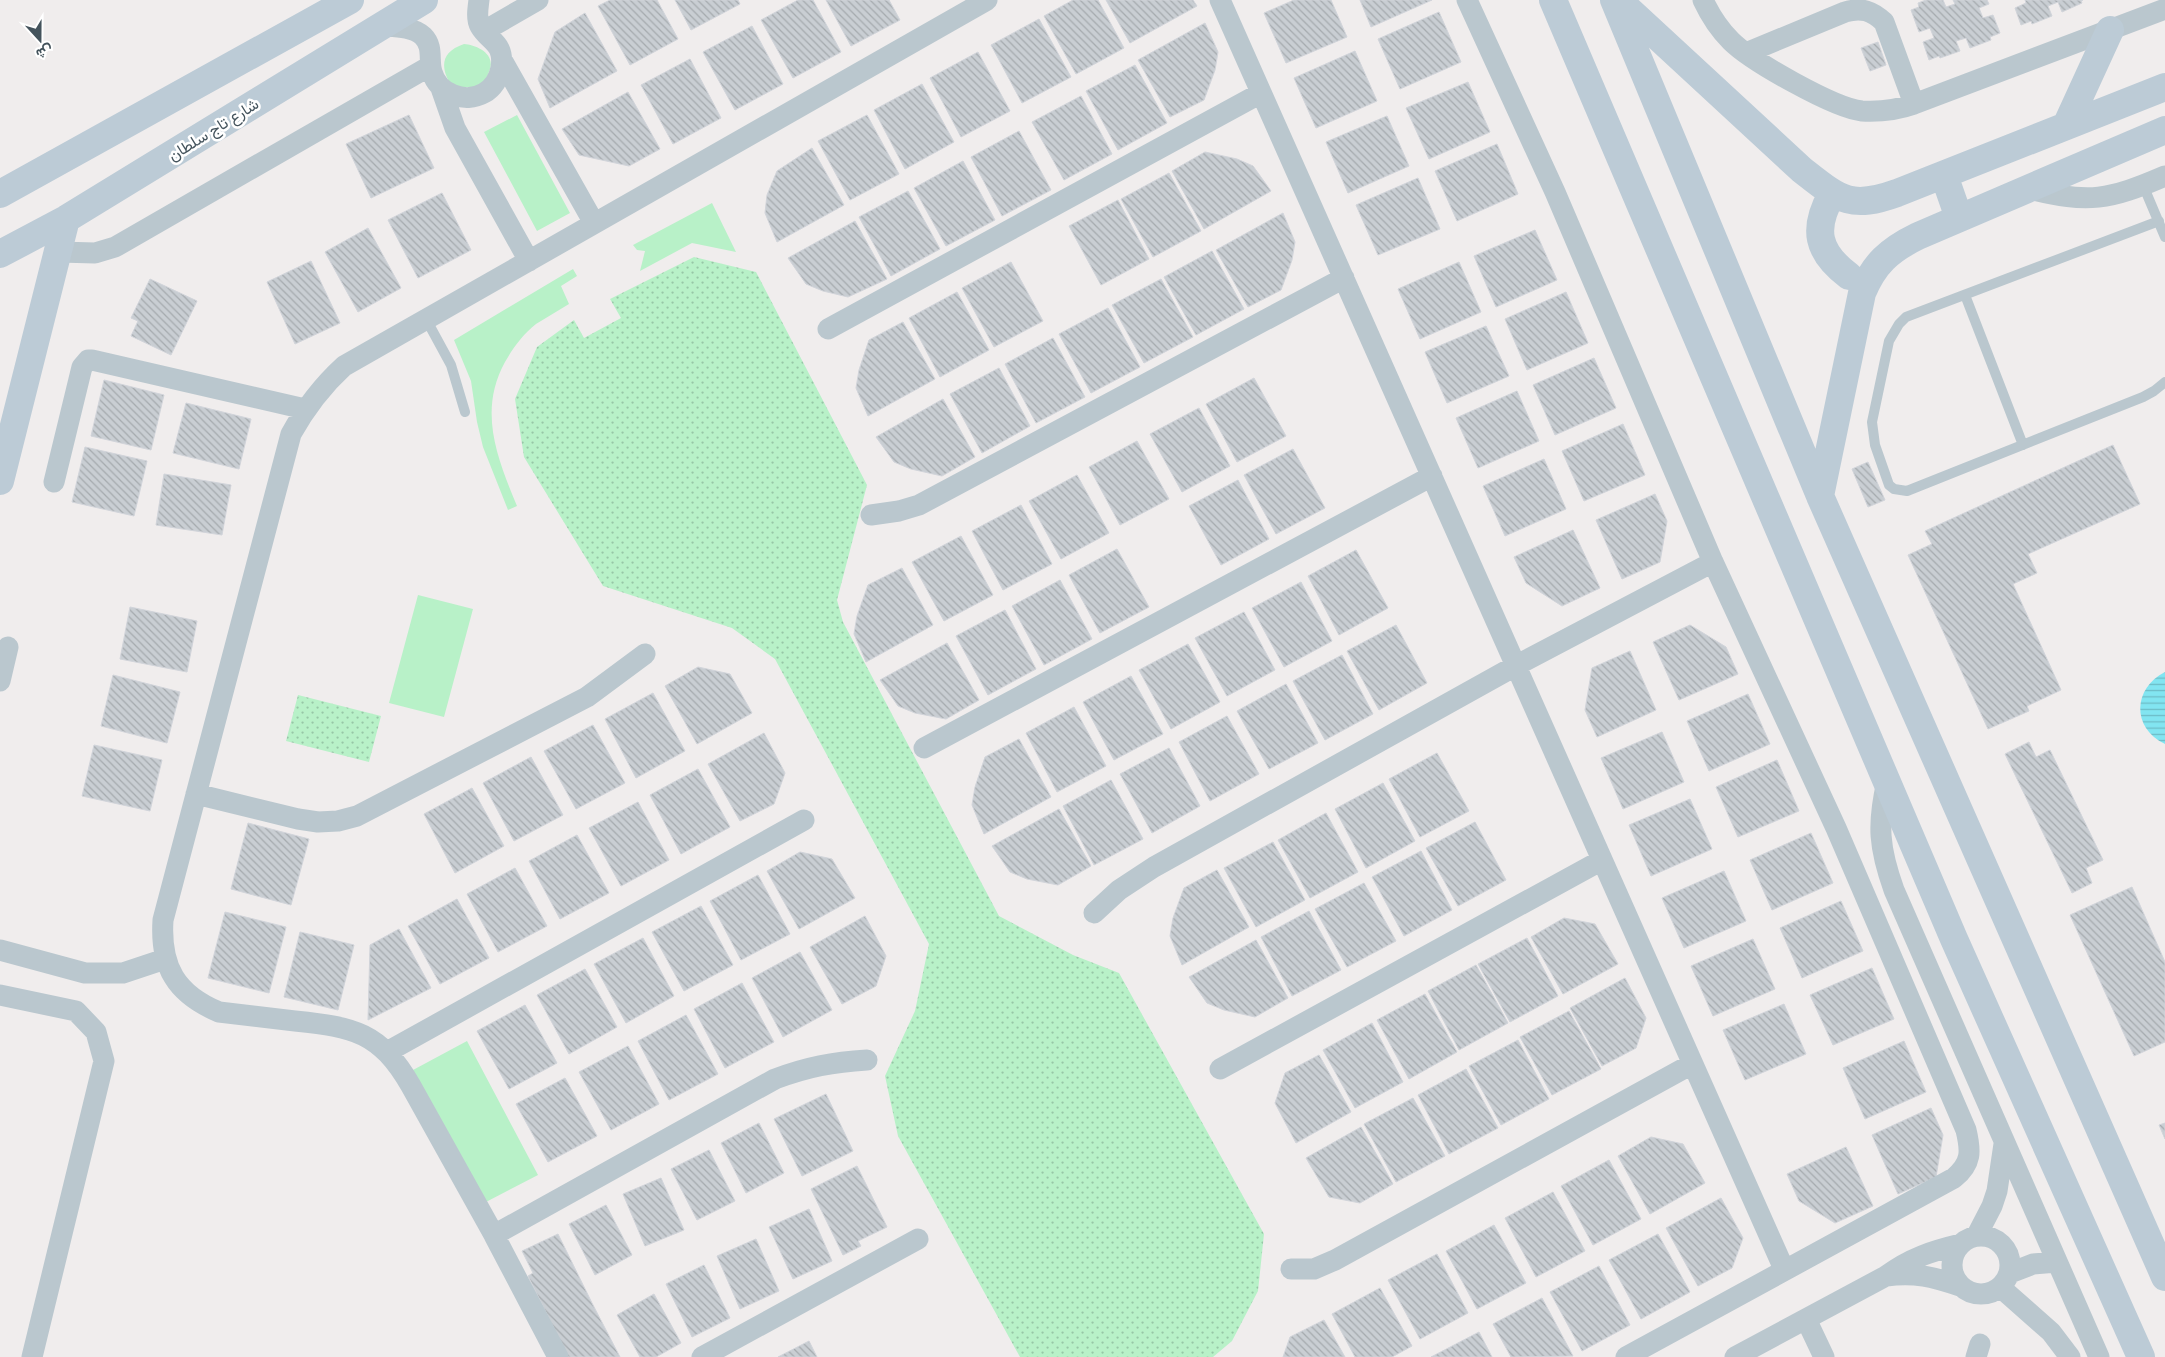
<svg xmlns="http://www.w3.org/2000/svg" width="2165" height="1357" viewBox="0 0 2165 1357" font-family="'Archivo Narrow',Vazirmatn,sans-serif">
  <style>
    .grass { fill: #b8f1c8 }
    .park { fill: url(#park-dots) }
    .water { fill: url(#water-rules) }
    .building { fill: url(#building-back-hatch); stroke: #d1d4da }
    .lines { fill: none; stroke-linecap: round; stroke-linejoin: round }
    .lane { stroke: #bac7ce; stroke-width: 10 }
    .street { stroke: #bac7ce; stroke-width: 21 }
    .secondary { stroke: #bccbd6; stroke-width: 28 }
    .labels { text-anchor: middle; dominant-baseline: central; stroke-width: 5; stroke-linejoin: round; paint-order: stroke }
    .street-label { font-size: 16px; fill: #44535c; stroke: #fff }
  </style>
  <defs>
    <pattern id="park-dots" width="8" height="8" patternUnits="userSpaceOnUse" patternTransform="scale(1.25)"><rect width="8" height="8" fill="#b8f1c8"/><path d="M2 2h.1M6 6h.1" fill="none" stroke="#97c6a6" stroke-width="1.8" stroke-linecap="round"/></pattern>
    <pattern id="water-rules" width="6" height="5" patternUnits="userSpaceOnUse" patternTransform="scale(1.25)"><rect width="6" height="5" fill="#82e5f1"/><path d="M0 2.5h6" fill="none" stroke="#6cbcc6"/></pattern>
    <pattern id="building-back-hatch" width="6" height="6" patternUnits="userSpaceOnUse" patternTransform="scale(1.25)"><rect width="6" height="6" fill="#c9ced3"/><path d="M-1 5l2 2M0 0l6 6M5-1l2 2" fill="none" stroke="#a5aaae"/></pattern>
  </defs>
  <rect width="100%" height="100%" fill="#f0eded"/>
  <!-- grass -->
  <path class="grass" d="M464 44C476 45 495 53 490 69 488 75 485 81 482 87H452C440 68 440 52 464 44Z
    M517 115 570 213 537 231 484 132Z
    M712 203 736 252 692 243 640 271 645 251 637 250 633 245Z
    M573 269 577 276 561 286 569 304C558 311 547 317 536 324 523 334 513 348 505 362 478 411 497 458 517 506L508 510 483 447 477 422 471 381 454 340Z
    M418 595 473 609 444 717 389 703Z
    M467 1041 538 1175 484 1203 413 1070Z"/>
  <!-- park -->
  <path class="park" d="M694 257 756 272 867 485 837 600 843 622 999 916 1073 955 1119 973 1264 1234 1258 1291 1232 1341 1213 1357H1020L898 1136 885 1076 915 1011 929 944 775 659 732 628 603 586 524 457 515 399 537 347 574 320 584 338 621 318 610 299Z
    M298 695 381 716 369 762 286 741Z"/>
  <!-- water -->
  <path class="water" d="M2165 672V744C2131 728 2133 688 2165 672Z"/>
  <!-- building -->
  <path class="building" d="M610 0H657L678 39 630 65 598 6Z
    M675 0H738L740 4 691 30Z
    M798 0H813L841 52 793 78 761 20Z
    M826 0H889L900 20 851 46Z
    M1073 0H1098L1124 48 1076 74 1044 16Z
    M1106 0H1193L1197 6 1130 43Z
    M1294 0H1331L1347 37 1286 63 1264 13Z
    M1360 0H1432L1371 27Z
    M1926 0H1943L1946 7 1955 4 1953 0H1987L1989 4 1979 8 1983 18 1993 15 2000 33 1990 37 1991 40 1970 48 1966 38 1956 41 1960 51 1940 58 1939 56 1929 60 1923 42 1934 38 1930 28 1919 32 1911 10 1919 7 1918 3Z
    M2025 0H2083L2081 1 2082 3 2062 12 2058 2 2048 6 2052 16 2032 24 2031 21 2021 25 2015 8 2026 3Z
    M1439 12 1461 62 1400 89 1378 39Z
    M585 13 617 71 550 108 538 79 555 32Z
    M1039 19 1071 77 1022 103 991 45Z
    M1205 23 1218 52 1215 70 1204 100 1170 117 1138 60Z
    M752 26 783 84 735 110 703 52Z
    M1878 42 1886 65 1870 71 1861 48Z
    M1355 51 1377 101 1316 128 1294 78Z
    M978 52 1010 111 961 137 930 78Z
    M690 59 721 118 673 144 641 85Z
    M1135 65 1167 123 1118 150 1086 91Z
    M1468 82 1490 132 1429 159 1406 108Z
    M922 84 954 142 905 169 874 110Z
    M628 92 660 149 629 166 579 155 562 129Z
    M1081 96 1112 154 1064 180 1032 122Z
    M409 115 434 168 371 198 346 144Z
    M867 115 899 174 850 200 818 141Z
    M1387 116 1409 166 1348 193 1326 142Z
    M1019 131 1051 190 1002 216 971 157Z
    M1497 144 1518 194 1457 221 1435 171Z
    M812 148 844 205 777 242 765 213 767 195 777 171Z
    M1205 152 1237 159 1253 166 1271 191 1204 229 1172 171Z
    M963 161 995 220 946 246 914 188Z
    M1169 173 1201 231 1153 257 1121 199Z
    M1418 178 1440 229 1378 255 1356 205Z
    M908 191 940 249 891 276 859 217Z
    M442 193 471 250 418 278 388 220Z
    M1118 200 1149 259 1101 285 1069 226Z
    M1283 213 1295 242 1292 260 1281 290 1248 307 1216 250Z
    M855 221 887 279 848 297 823 291 806 284 788 258Z
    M368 228 401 288 358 312 325 252Z
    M1535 230 1557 280 1496 307 1474 256Z
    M1212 251 1244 309 1196 335 1164 277Z
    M311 261 340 323 295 344 267 282Z
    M1011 262 1043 321 994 347 962 288Z
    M1459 262 1481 312 1420 339 1398 289Z
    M150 279 197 301 171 355 131 336 138 321 131 318Z
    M1161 279 1193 337 1144 363 1112 305Z
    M957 292 989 350 940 377 909 318Z
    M1566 292 1588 343 1527 370 1505 319Z
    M1108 308 1140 367 1091 393 1059 334Z
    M903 322 935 379 868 416 856 388 859 370 869 340Z
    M1486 326 1509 376 1447 403 1425 352Z
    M1053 338 1085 397 1036 423 1005 364Z
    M1594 358 1616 408 1555 435 1533 385Z
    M999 368 1030 426 982 453 950 394Z
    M1254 378 1286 436 1237 462 1206 404Z
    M104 380 164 395 151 450 91 436Z
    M1517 391 1539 441 1478 468 1456 418Z
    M943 399 975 457 942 476 911 469 894 462 876 437Z
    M186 403 251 419 239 469 173 453Z
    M1199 408 1230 466 1182 492 1150 434Z
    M1623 424 1645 475 1584 501 1562 451Z
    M1137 441 1169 499 1120 525 1089 467Z
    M2113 445 2140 504 2028 554 2037 573 2013 584 2061 690 2027 706 2029 711 1988 729 1908 555 1932 544 1925 531Z
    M85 447 147 461 134 516 72 502Z
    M1293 449 1325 508 1276 534 1244 475Z
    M1544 459 1566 509 1505 536 1483 486Z
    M1868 462 1885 500 1868 507 1852 469Z
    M164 474 231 485 222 535 156 525Z
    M1077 475 1109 533 1061 559 1029 501Z
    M1238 480 1269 539 1221 565 1189 506Z
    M1655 494 1667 521 1660 562 1622 579 1596 520Z
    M1021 505 1052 564 1003 590 972 531Z
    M1573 530 1600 588 1562 606 1526 583 1514 557Z
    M961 536 993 595 944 621 912 562Z
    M1117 549 1149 607 1100 633 1069 575Z
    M1356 550 1388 608 1339 635 1308 576Z
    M902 568 933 625 866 662 854 634 857 616 868 585Z
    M1060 580 1092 639 1044 665 1012 606Z
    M1301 582 1332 641 1284 667 1252 608Z
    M130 607 197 621 187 672 120 659Z
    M1005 610 1036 669 988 695 956 636Z
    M1244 612 1275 670 1227 696 1195 638Z
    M1396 625 1427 683 1379 710 1347 651Z
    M1690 625 1726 647 1738 674 1679 700 1653 642Z
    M947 643 979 700 946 719 915 713 898 706 880 680Z
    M1188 644 1220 702 1171 729 1139 670Z
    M1630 651 1656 710 1597 737 1585 710 1592 668Z
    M1342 655 1373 714 1325 740 1293 681Z
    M698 667 730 674 752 713 697 744 665 686Z
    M113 675 180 692 167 743 101 726Z
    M1131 676 1163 734 1114 760 1083 702Z
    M1286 684 1318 743 1269 769 1237 711Z
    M653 693 685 751 636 778 605 719Z
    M1748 694 1770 744 1709 771 1687 721Z
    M1074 707 1106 766 1057 792 1026 733Z
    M1227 716 1259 774 1210 801 1179 742Z
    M593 725 625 783 576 809 544 751Z
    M1662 732 1684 782 1623 809 1601 758Z
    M764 733 785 773 774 804 740 821 708 764Z
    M1019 739 1051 797 984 834 972 805 975 787 985 757Z
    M2029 742 2036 757 2050 750 2103 860 2086 868 2092 883 2072 893 2005 754Z
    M94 745 162 760 150 811 82 796Z
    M1169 748 1200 806 1152 833 1120 774Z
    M1437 753 1469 811 1420 837 1389 779Z
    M531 757 563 815 514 841 483 783Z
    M1777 760 1799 811 1738 837 1716 787Z
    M698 769 730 827 681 854 650 795Z
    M1111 780 1143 839 1094 865 1063 806Z
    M1383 783 1415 841 1366 868 1335 809Z
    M472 788 504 846 455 873 424 814Z
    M1690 799 1712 849 1651 876 1629 825Z
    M638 802 669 860 621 886 589 828Z
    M1059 809 1091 866 1058 885 1027 879 1010 872 992 846Z
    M1326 813 1358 872 1310 898 1278 840Z
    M1475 822 1506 880 1458 906 1426 848Z
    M248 823 309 839 291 905 231 889Z
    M1811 833 1833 883 1772 910 1750 860Z
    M577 835 609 893 560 919 529 861Z
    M1273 842 1305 900 1256 927 1224 868Z
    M1421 851 1452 910 1404 936 1372 877Z
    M800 852 832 859 855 898 799 929 767 871Z
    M515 868 547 926 498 952 467 894Z
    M1217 870 1249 927 1182 965 1170 936 1173 918 1184 888Z
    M1724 871 1746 921 1684 948 1662 898Z
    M758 875 790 934 741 960 710 901Z
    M1364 883 1396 941 1347 967 1315 909Z
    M2132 887 2165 962V1042L2134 1056 2070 915Z
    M457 899 489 958 440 984 408 926Z
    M1841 901 1863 951 1802 978 1780 928Z
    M701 906 733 965 684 991 652 932Z
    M1309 911 1341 970 1292 996 1261 937Z
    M225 912 286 927 269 993 208 978Z
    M865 916 886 956 876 986 842 1004 810 947Z
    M1564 918 1595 924 1618 964 1563 994 1531 937Z
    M399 929 431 988 368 1020 370 945Z
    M300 932 354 945 338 1010 284 997Z
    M643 938 674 996 626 1023 594 964Z
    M1527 938 1558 996 1510 1022 1478 964Z
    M1753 939 1775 989 1713 1016 1691 966Z
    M1256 940 1288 998 1255 1017 1224 1010 1207 1003 1189 977Z
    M800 952 832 1010 783 1037 752 978Z
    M1476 965 1508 1023 1459 1050 1428 991Z
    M1872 968 1894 1019 1833 1045 1810 995Z
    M585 969 617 1027 569 1054 537 995Z
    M1625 978 1646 1018 1636 1048 1602 1066 1570 1008Z
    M742 983 774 1042 725 1068 694 1009Z
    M1425 994 1457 1052 1409 1079 1377 1020Z
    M1784 1004 1806 1054 1745 1080 1723 1030Z
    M525 1005 557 1063 509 1089 477 1031Z
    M1569 1011 1601 1069 1552 1095 1520 1037Z
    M686 1015 718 1074 669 1100 638 1041Z
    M1372 1023 1403 1082 1355 1108 1323 1050Z
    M1518 1040 1549 1099 1501 1125 1469 1066Z
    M1904 1041 1926 1092 1865 1119 1843 1068Z
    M628 1046 659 1104 611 1130 579 1072Z
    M1319 1055 1351 1112 1296 1143 1275 1103 1285 1073Z
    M1466 1069 1498 1128 1449 1154 1418 1095Z
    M565 1078 597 1136 548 1162 516 1104Z
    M826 1094 853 1151 802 1176 774 1119Z
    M1413 1098 1445 1156 1396 1182 1364 1124Z
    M1931 1108 1943 1135 1936 1177 1898 1194 1872 1135Z
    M759 1123 784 1173 746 1193 721 1143Z
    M2165 1123V1139L2159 1125Z
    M1361 1127 1393 1184 1360 1203 1329 1197 1306 1158Z
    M1651 1137 1683 1144 1705 1183 1650 1214 1618 1156Z
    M1846 1147 1873 1206 1835 1223 1799 1201 1787 1174Z
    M709 1150 735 1201 697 1220 671 1169Z
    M1609 1160 1641 1219 1593 1245 1561 1186Z
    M857 1166 887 1227 858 1241 861 1246 843 1255 811 1189Z
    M661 1178 684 1230 645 1246 623 1194Z
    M1553 1192 1585 1251 1536 1277 1505 1218Z
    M1721 1198 1743 1238 1732 1268 1698 1286 1666 1228Z
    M606 1205 632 1255 595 1275 569 1224Z
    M809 1209 832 1261 793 1279 769 1227Z
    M1494 1225 1526 1283 1477 1309 1446 1251Z
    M558 1234 592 1303 620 1357H568L528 1276 533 1273 522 1251Z
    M1658 1234 1690 1292 1641 1319 1609 1260Z
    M756 1239 779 1291 740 1309 717 1256Z
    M1437 1254 1468 1313 1420 1339 1388 1280Z
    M704 1265 730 1318 692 1337 666 1284Z
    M1599 1266 1630 1325 1582 1351 1550 1292Z
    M1380 1288 1412 1346 1392 1357H1355L1332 1314Z
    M654 1294 681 1343 656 1357H640L617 1315Z
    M1542 1298 1573 1356 1511 1357 1493 1324Z
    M1324 1320 1345 1357H1283L1290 1337Z
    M1479 1332 1492 1357H1431Z
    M809 1341 817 1357H778Z"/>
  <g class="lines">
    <!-- lane -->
    <path class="lane" d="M2143 185 2165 237
      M2159 221 1906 317 1899 324 1889 341 1872 422 1875 445 1889 485 1894 489 1907 491 2143 397 2154 391 2165 382
      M1965 295 2023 445
      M426 319 451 365 465 412"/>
    <!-- street -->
    <path class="street" d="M1220 0 1784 1269
      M1467 0 1555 192 1713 562 1836 828 1966 1130C1971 1151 1972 1163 1954 1178L1626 1357
      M1703 0C1710 15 1719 29 1731 41 1751 61 1834 108 1862 111 1880 112 1897 110 1914 104L2165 9
      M380 26C394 27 412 26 423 36 434 47 428 60 432 72 438 94 465 104 484 93 493 88 499 78 501 68 505 42 489 42 480 26 476 19 478 8 479 0
      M484 31 538 0
      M1746 53 1845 12C1862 7 1872 11 1884 22L1914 104
      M502 60 594 223
      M441 88 455 128 529 261
      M2029 189C2089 204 2109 200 2165 176
      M59 252 95 253 115 247 430 66
      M828 329 1261 93
      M54 482 82 367 88 360H92L305 409
      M871 515 899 511 919 505 1344 278
      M0 681 8 647
      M924 748 1432 476
      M1887 782C1877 825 1879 848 1894 890L2099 1357
      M196 794 298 819 318 822 338 821 357 816 587 697 645 654
      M1094 913 1119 890 1154 867 1517 665 1713 562
      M0 950 85 973H123L165 959
      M0 995 76 1011 96 1032 104 1061 32 1357
      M387 1052 804 820
      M1220 1069 1602 860
      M494 1235 775 1079C807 1067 833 1062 867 1060
      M1977 1235 1992 1206 1997 1191 2004 1144
      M1952 1265a29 29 0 1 1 58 0a29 29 0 1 1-58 0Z
      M1291 1269H1314L1335 1260 1692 1064
      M2010 1273 2033 1264 2057 1262
      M1886 1276C1915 1272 1933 1277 1960 1286
      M2000 1287 2051 1332 2070 1357
      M1806 1319 1824 1357
      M558 1357 494 1235 411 1086C380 1032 354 1027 295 1021 270 1018 245 1015 219 1012 176 994 160 967 163 920L291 434C306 407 321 387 344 366L987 0
      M702 1357 918 1239
      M1735 1357 1886 1276C1910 1258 1932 1251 1961 1244
      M1976 1357 1980 1344"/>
    <!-- secondary -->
    <path class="secondary" d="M1553 0 1954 939 2141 1357
      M1614 0 1820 496 2165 1277
      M1618 0 1802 170C1839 199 1850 210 1897 193L2165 87
      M2066 126 2110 30
      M1944 175 1959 218
      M0 194 350 0
      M1832 194C1812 229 1817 252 1849 276
      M0 254 66 219 424 0
      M0 481 66 219
      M1820 496 1862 293C1874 264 1889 250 1918 236L2165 130"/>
  </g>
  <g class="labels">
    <!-- street labels -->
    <g class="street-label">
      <text transform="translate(213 129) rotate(-32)">شارع تاج سلطان</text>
    </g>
  </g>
  <!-- north arrow -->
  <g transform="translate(40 40) rotate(159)" stroke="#ffffff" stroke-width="4" paint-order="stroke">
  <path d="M0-4L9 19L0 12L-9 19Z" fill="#44535c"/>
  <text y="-8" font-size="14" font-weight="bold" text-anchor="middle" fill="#44535c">ش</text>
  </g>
</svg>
